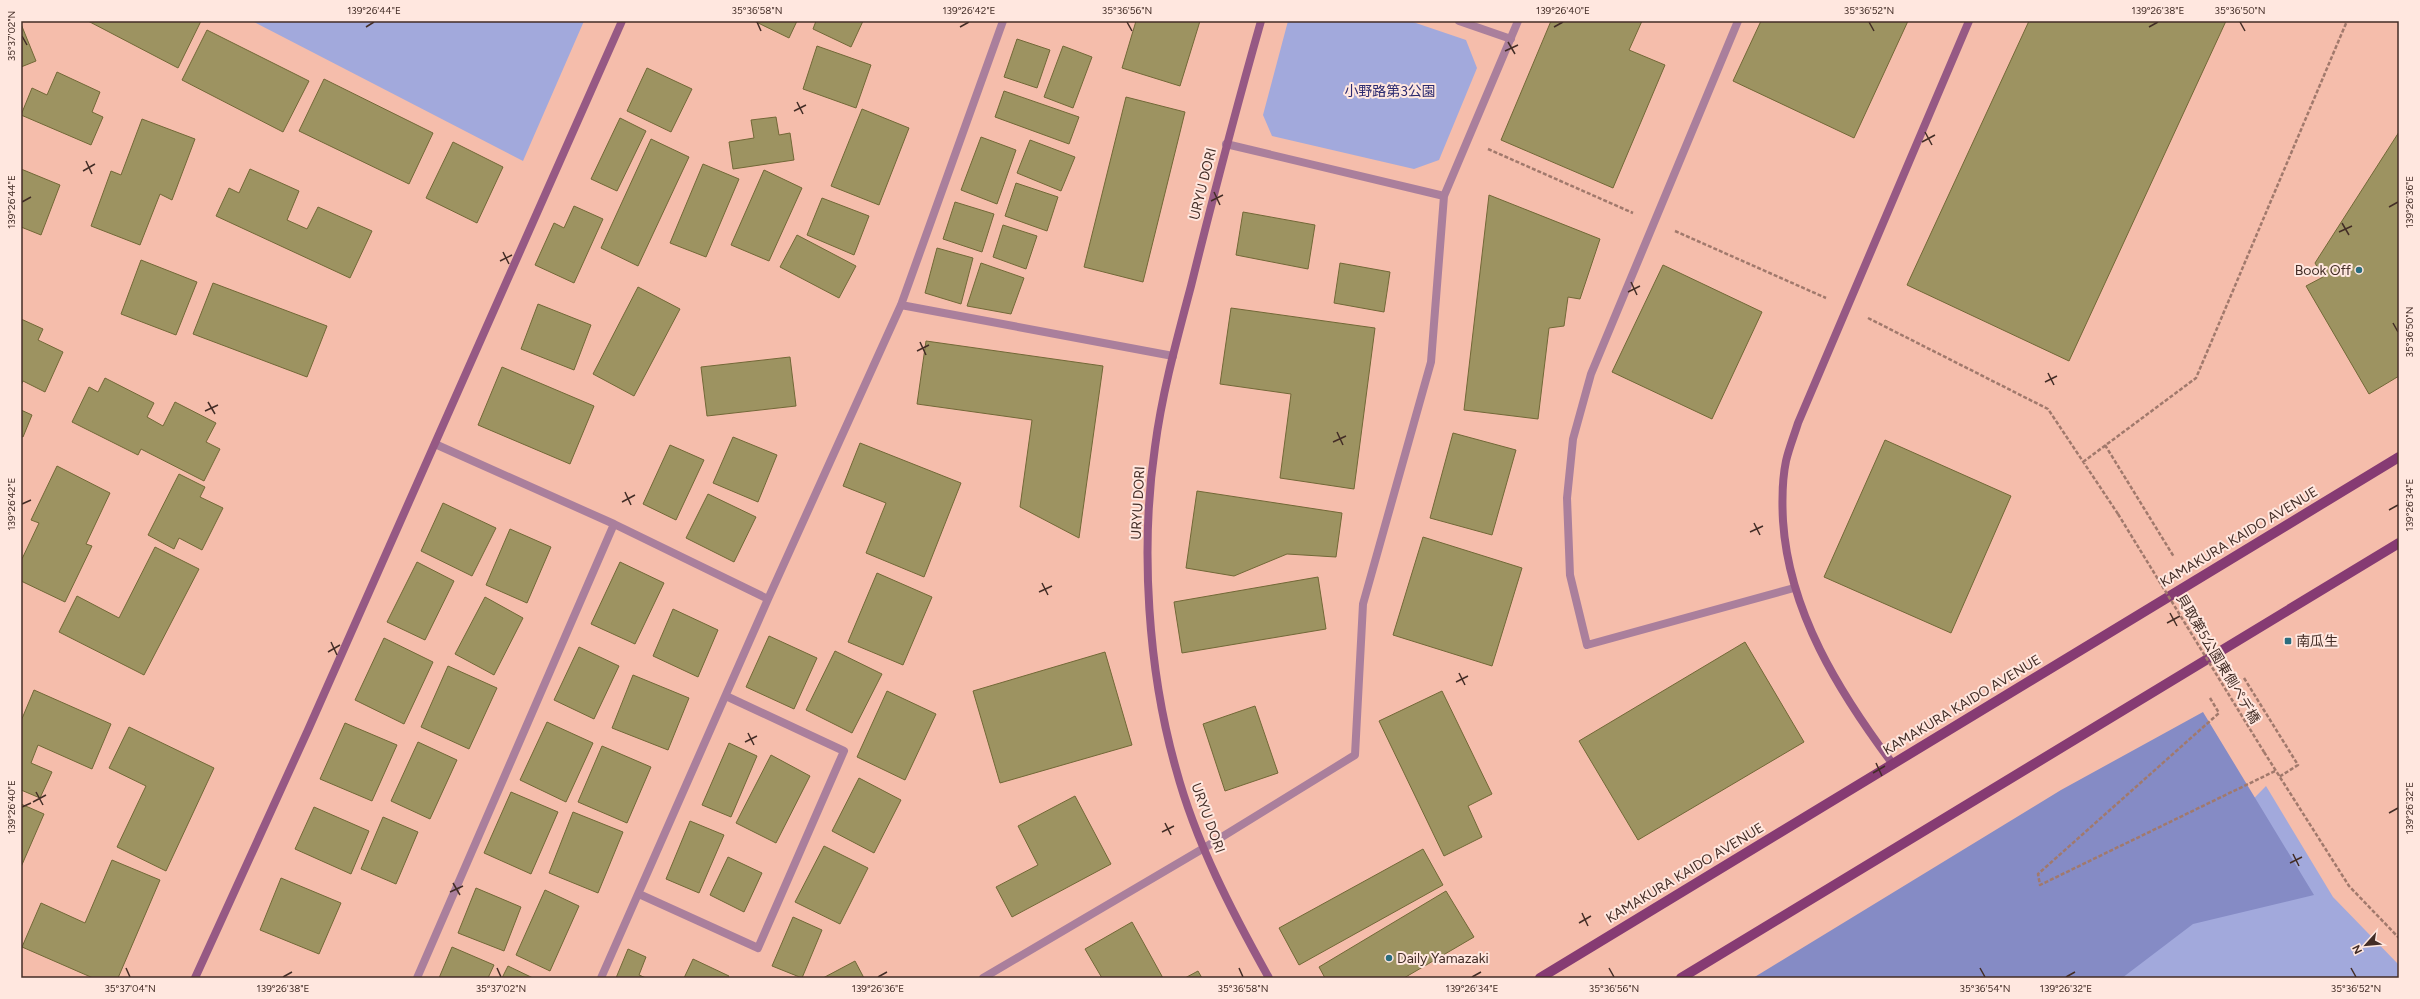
<svg xmlns="http://www.w3.org/2000/svg" width="2420" height="999" viewBox="0 0 2420 999" font-family="Figtree,'Noto Sans JP',sans-serif">
  <style>
    .green { fill: #a2a9dc }
    .forest { fill: #858bc5 }
    .building { fill: #9d9361; stroke: #726837 }
    .lines { fill: none; stroke-linecap: round; stroke-linejoin: round }
    .path { stroke: #a1796c; stroke-width: 2.5; stroke-dasharray: 4 2; stroke-linecap: butt }
    .street { stroke: #aa7f9c; stroke-width: 8 }
    .secondary { stroke: #965984; stroke-width: 8 }
    .primary { stroke: #863b73; stroke-width: 10 }
    .path-bridge { stroke: #a1796c; stroke-width: 2.5; stroke-dasharray: 4 2; stroke-linecap: butt }
    .ticks { fill: none; stroke: #432d26; stroke-width: 1.5 }
    .poi-dot { fill: #2a6d7f; stroke: #ffe7df; stroke-width: 1.5 }
    .labels { text-anchor: middle; dominant-baseline: central; stroke-width: 4; stroke-linejoin: round; paint-order: stroke }
    .park-label { font-size: 14px; fill: #2b2a6f; stroke: #ffe7df }
    .street-label { font-size: 14px; fill: #432d26; stroke: #ffe7df }
    .poi-label { font-size: 14px; fill: #432d26; stroke: #ffe7df; text-anchor: start }
    .neatline { fill: none; stroke: #432d26; stroke-width: 1.5 }
    .ticks-label { font-size: 10px; text-anchor: middle; fill: #432d26 }
  </style>
  <rect width="100%" height="100%" fill="#f5bdab"/>
  <!-- green -->
  <path class="green" d="M252 21H584L523 161Z
    M1288 21H1410L1466 40 1477 68 1439 160 1414 169 1272 136 1263 115Z
    M2266 786 2333 897 2399 965V978H2093L2169 885Z"/>
  <!-- forest -->
  <path class="forest" d="M2203 712 2314 895 2193 924 2122 978H1753L2061 790Z"/>
  <!-- building -->
  <path class="building" d="M88 21H201L178 68Z
    M754 21H797L789 38Z
    M816 21H863L851 47 813 29Z
    M1136 21H1200L1180 86 1122 68Z
    M1551 21H1642L1629 50 1665 65 1613 188 1501 140Z
    M1761 21H1908L1854 138 1733 81Z
    M2029 21H2226L2069 361 1907 285Z
    M21 24 36 61 21 67Z
    M207 30 309 81 283 132 182 80Z
    M1017 39 1050 50 1037 88 1004 77Z
    M817 46 871 65 856 108 803 89Z
    M1063 46 1092 57 1073 108 1044 97Z
    M647 68 692 89 671 132 627 111Z
    M57 72 100 92 92 112 103 117 91 145 21 115 32 88 47 95Z
    M324 79 433 133 409 184 299 131Z
    M1004 91 1079 117 1069 144 995 117Z
    M1126 97 1185 112 1143 282 1084 267Z
    M862 109 909 128 879 205 831 186Z
    M776 117 779 135 790 133 794 160 733 169 729 142 754 138 751 120Z
    M620 118 646 131 617 191 591 179Z
    M142 119 195 139 172 200 160 194 140 245 91 226 111 171 121 175Z
    M2399 132V376L2369 394 2306 286 2323 277 2315 263Z
    M981 137 1016 150 997 204 961 190Z
    M651 139 689 157 638 266 601 248Z
    M1030 140 1075 157 1061 191 1017 173Z
    M453 142 503 167 477 223 426 198Z
    M703 164 739 179 706 257 670 243Z
    M21 169 60 185 41 235 21 227Z
    M250 169 299 191 287 220 307 229 318 207 372 231 350 278 216 216 229 188 239 193Z
    M764 170 802 188 769 261 731 245Z
    M1016 183 1058 197 1047 231 1005 216Z
    M1489 195 1600 239 1580 299 1568 297 1564 326 1549 328 1538 419 1464 410Z
    M822 198 869 216 854 255 807 235Z
    M955 202 994 214 982 252 943 239Z
    M574 206 603 219 574 283 535 265 554 223 564 228Z
    M1243 212 1315 225 1308 269 1236 255Z
    M1003 225 1037 236 1026 269 993 257Z
    M797 235 856 266 839 298 780 267Z
    M937 248 973 258 961 304 925 293Z
    M141 260 197 282 176 335 121 314Z
    M981 263 1024 278 1011 314 967 306Z
    M1340 263 1390 272 1384 312 1334 303Z
    M1663 265 1762 312 1712 419 1612 372Z
    M213 283 327 326 307 377 193 334Z
    M638 287 680 309 634 396 593 374Z
    M538 304 591 325 574 370 521 349Z
    M1231 308 1375 328 1354 489 1280 478 1291 394 1220 384Z
    M21 319 43 329 38 340 63 352 45 392 23 381 21 385Z
    M926 341 1103 366 1079 538 1020 507 1032 420 917 404Z
    M790 357 796 406 707 416 701 367Z
    M502 367 594 406 570 464 478 425Z
    M105 378 154 403 147 417 163 426 175 402 216 423 206 442 220 449 204 481 141 449 138 455 72 422 89 387 98 392Z
    M21 410 32 415 23 437 21 436Z
    M1453 433 1516 450 1492 535 1430 518Z
    M733 437 777 455 758 502 713 483Z
    M1885 440 2011 496 1951 633 1824 577Z
    M860 443 961 483 924 577 866 553 886 503 843 486Z
    M670 445 704 460 676 520 643 504Z
    M57 466 110 493 86 544 92 546 65 602 21 581V561L39 523 31 520Z
    M179 474 205 487 200 497 223 508 202 550 179 538 174 549 148 535Z
    M1197 491 1342 513 1336 557 1287 554 1234 576 1186 568Z
    M708 494 756 517 734 562 686 538Z
    M443 503 496 528 472 576 421 551Z
    M510 529 551 547 527 603 486 585Z
    M1423 537 1522 568 1492 666 1393 635Z
    M155 547 199 569 144 675 59 632 77 596 119 618Z
    M417 562 454 581 425 640 387 622Z
    M620 562 664 583 635 644 591 624Z
    M877 573 932 597 903 665 848 642Z
    M1318 577 1326 629 1182 653 1174 602Z
    M485 597 523 618 494 675 455 654Z
    M673 609 718 630 698 677 653 656Z
    M769 636 817 658 794 709 746 687Z
    M384 638 433 662 404 724 355 700Z
    M1745 642 1804 742 1638 840 1579 741Z
    M579 647 619 666 594 719 554 700Z
    M835 651 882 674 852 733 806 710Z
    M1105 652 1132 745 1000 783 973 691Z
    M448 666 497 688 469 749 421 727Z
    M633 675 689 698 668 750 612 728Z
    M34 690 111 724 92 769 38 745 31 763 52 772 40 798 21 790V721Z
    M887 691 936 714 905 780 857 757Z
    M1442 691 1492 794 1468 806 1482 837 1444 856 1379 721Z
    M1255 706 1278 773 1225 791 1203 724Z
    M547 722 593 743 566 802 520 780Z
    M345 723 397 745 372 801 320 779Z
    M129 727 214 768 166 871 117 847 146 786 109 768Z
    M418 742 457 760 430 819 391 801Z
    M729 743 757 756 731 817 702 805Z
    M602 746 651 767 627 823 578 802Z
    M771 755 810 776 776 843 736 823Z
    M859 778 901 800 874 853 832 831Z
    M511 792 558 812 531 874 484 853Z
    M1075 796 1111 864 1012 917 996 887 1038 865 1018 826Z
    M21 804 44 814 21 867Z
    M314 807 369 831 351 874 295 849Z
    M573 812 623 832 598 893 549 873Z
    M383 817 418 832 396 884 361 869Z
    M690 821 724 835 699 893 666 879Z
    M824 846 868 868 840 924 795 902Z
    M1423 849 1443 885 1299 965 1279 928Z
    M728 857 762 873 744 912 710 895Z
    M112 860 160 880 118 978H93L22 947 41 903 85 923Z
    M281 878 341 903 319 954 260 930Z
    M476 888 521 907 504 951 458 933Z
    M545 890 579 906 550 971 516 955Z
    M1446 891 1474 937 1404 978H1325L1319 967Z
    M793 917 822 930 802 978 772 966Z
    M1132 922 1163 978H1102L1085 949Z
    M452 947 494 965 488 978H439Z
    M628 949 646 957 639 975 646 978H616Z
    M693 959 729 976 728 978H684Z
    M855 961 864 978H823Z
    M508 966 533 978H502Z
    M1198 971 1202 978H1185Z"/>
  <g class="lines">
    <!-- path -->
    <path class="path" d="M1488 149 1633 213
      M1675 231 1826 298
      M1868 318 2048 409 2118 514
      M2105 445 2174 557
      M2083 462 2196 378 2347 21
      M2244 678 2298 765 2279 777
      M2210 698 2219 713 2038 874 2040 885 2275 771
      M2264 752 2349 886 2399 938"/>
    <!-- street -->
    <path class="street" d="M1459 21 1511 39
      M1738 21 1591 374 1573 439 1567 498 1570 575 1587 645 1794 588
      M1226 144 1444 196
      M901 305 1173 356
      M435 444 614 524 768 599
      M639 894 758 948 844 751 726 696
      M417 978 614 524
      M601 978 768 599 901 305 1003 21
      M983 978 1204 848 1355 755 1363 604 1431 362 1444 196 1518 21"/>
    <!-- secondary -->
    <path class="secondary" d="M1261 21C1236 109 1213 197 1191 286 1177 339 1162 393 1155 447 1140 548 1148 671 1176 769 1196 843 1232 912 1269 978
      M1892 763C1839 692 1789 612 1783 521 1782 502 1782 480 1786 461 1789 448 1794 436 1798 423L1969 21
      M195 978 308 730 622 21"/>
    <!-- primary -->
    <path class="primary" d="M1540 978 2399 457
      M1681 978 2399 543"/>
    <!-- path-bridge -->
    <path class="path-bridge" d="M2118 514 2264 752"/>
  </g>
  <!-- ticks -->
  <path class="ticks" d="M757 22 761 31M1127 22 1132 31M1869 22 1874 31M2240 22 2245 31M366 27 374 22M960 27 969 22M1554 27 1563 22M2149 27 2158 22M22 36 27 45M1508 42 1515 54M1505 51 1518 45M797 102 803 114M794 111 806 105M1925 132 1932 145M1922 142 1935 135M86 161 92 174M83 171 95 164M1214 192 1220 205M1211 201 1223 195M22 202 31 197M2389 207 2398 202M2342 223 2349 235M2339 232 2352 226M503 252 509 264M500 261 512 255M1631 282 1637 295M1628 292 1640 286M2393 323 2398 332M920 342 926 355M917 351 929 345M2048 373 2054 385M2045 382 2057 376M208 402 215 414M205 411 218 405M1337 432 1343 445M1333 442 1346 436M625 492 631 505M622 502 635 495M22 504 31 500M2389 510 2398 505M1754 523 1760 535M1750 532 1763 526M1042 583 1048 595M1039 592 1052 586M2170 613 2177 626M2167 623 2180 616M331 642 337 655M328 652 340 645M1459 673 1465 685M1456 682 1468 676M748 733 754 745M745 742 757 736M1876 763 1882 776M1873 773 1885 766M36 792 43 805M33 802 46 795M22 807 31 803M2389 813 2398 808M1165 823 1171 835M1162 832 1174 826M2293 854 2299 866M2290 863 2302 857M453 883 460 895M450 892 463 886M1582 913 1588 926M1579 923 1591 916M126 968 130 977M497 968 501 977M1239 968 1243 977M1609 968 1614 977M1980 968 1985 977M2351 968 2356 977M283 977 292 972M878 977 887 972M1472 977 1481 972M2066 977 2075 972"/>
  <!-- markers -->
  <g class="poi-dot">
    <circle cx="2359" cy="270" r="4"/>
    <rect x="2284" y="637" width="8" height="8" rx="2"/>
    <circle cx="1389" cy="958" r="4"/>
  </g>
  <g class="labels">
    <!-- park labels -->
    <g class="park-label">
      <text x="1390" y="91">小野路第3公園</text>
    </g>
    <!-- street labels -->
    <g class="street-label">
      <text transform="translate(1203 184) rotate(-76)">URYU DORI</text>
      <text transform="translate(1138 503) rotate(-87)">URYU DORI</text>
      <text transform="translate(2239 537) rotate(-31)">KAMAKURA KAIDO AVENUE</text>
      <text transform="translate(2218 659) rotate(59)">貝取第5公園東側ペデ橋</text>
      <text transform="translate(1962 705) rotate(-31)">KAMAKURA KAIDO AVENUE</text>
      <text transform="translate(1208 818) rotate(70)">URYU DORI</text>
      <text transform="translate(1685 873) rotate(-31)">KAMAKURA KAIDO AVENUE</text>
    </g>
    <!-- poi labels -->
    <g class="poi-label">
      <text x="2351" y="270" text-anchor="end">Book Off</text>
      <text x="2296" y="641">南瓜生</text>
      <text x="1397" y="958">Daily Yamazaki</text>
    </g>
  </g>
  <!-- border -->
  <rect width="2420" height="999" fill="none" stroke="#ffe7df" stroke-width="44"/>
  <!-- north arrow -->
  <g transform="translate(2366 945) rotate(243)" stroke="#ffe7df" stroke-width="3" paint-order="stroke">
  <path d="M0-3L7 15L0 10L-7 15Z" fill="#432d26"/>
  <text y="-6" font-size="11" font-weight="bold" text-anchor="middle" fill="#432d26">N</text>
  </g>
  <rect x="22" y="22" width="2376" height="955" class="neatline"/>
  <g class="ticks-label">
    <text x="374" y="14">139°26'44"E</text>
    <text x="757" y="14">35°36'58"N</text>
    <text x="969" y="14">139°26'42"E</text>
    <text x="1127" y="14">35°36'56"N</text>
    <text x="1563" y="14">139°26'40"E</text>
    <text x="1869" y="14">35°36'52"N</text>
    <text x="2158" y="14">139°26'38"E</text>
    <text x="2240" y="14">35°36'50"N</text>
    <text transform="translate(11 36) rotate(-90)" y="4">35°37'02"N</text>
    <text transform="translate(11 202) rotate(-90)" y="4">139°26'44"E</text>
    <text transform="translate(2409 202) rotate(-90)" y="4">139°26'36"E</text>
    <text transform="translate(2409 332) rotate(-90)" y="4">35°36'50"N</text>
    <text transform="translate(11 504) rotate(-90)" y="4">139°26'42"E</text>
    <text transform="translate(2409 505) rotate(-90)" y="4">139°26'34"E</text>
    <text transform="translate(11 807) rotate(-90)" y="4">139°26'40"E</text>
    <text transform="translate(2409 808) rotate(-90)" y="4">139°26'32"E</text>
    <text x="130" y="992">35°37'04"N</text>
    <text x="283" y="992">139°26'38"E</text>
    <text x="501" y="992">35°37'02"N</text>
    <text x="878" y="992">139°26'36"E</text>
    <text x="1243" y="992">35°36'58"N</text>
    <text x="1472" y="992">139°26'34"E</text>
    <text x="1614" y="992">35°36'56"N</text>
    <text x="1985" y="992">35°36'54"N</text>
    <text x="2066" y="992">139°26'32"E</text>
    <text x="2356" y="992">35°36'52"N</text>
  </g>
</svg>
